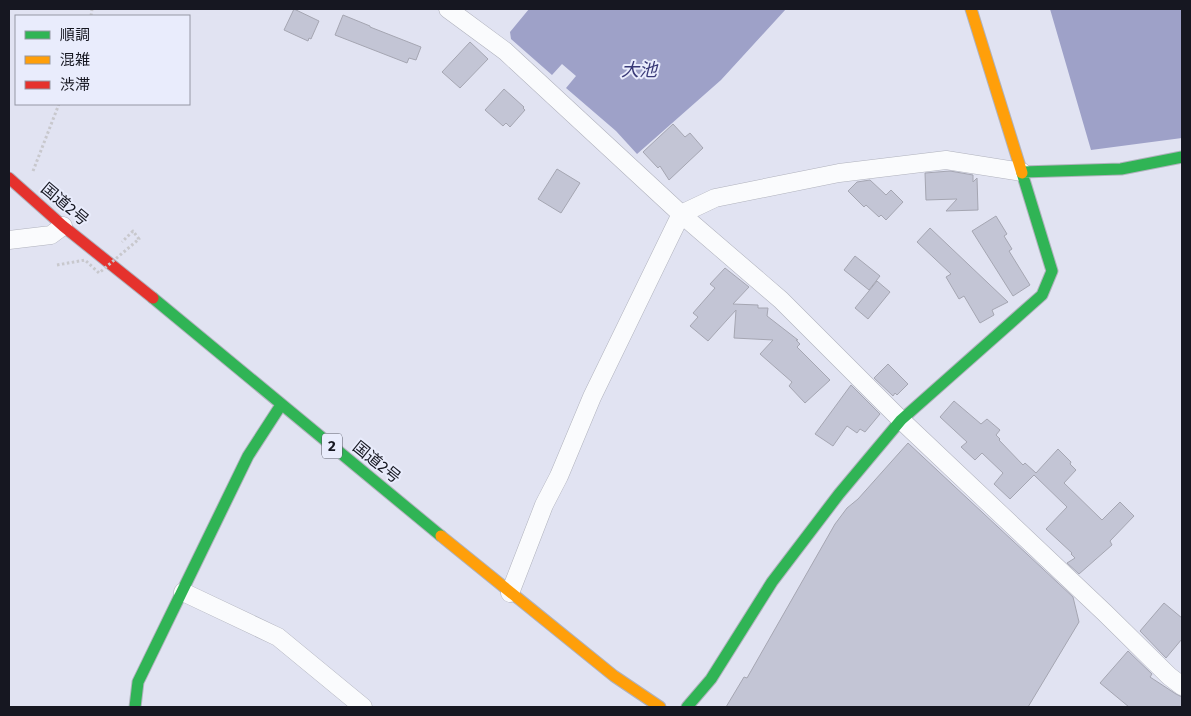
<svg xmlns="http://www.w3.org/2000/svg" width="1191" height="716" viewBox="0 0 1191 716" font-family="'Fira Sans','Noto Sans JP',sans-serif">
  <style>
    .water { fill: #9ea1c8 }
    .building { fill: #c3c5d5; stroke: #a5a6b2 }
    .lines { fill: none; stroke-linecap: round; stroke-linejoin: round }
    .street-casing { stroke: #b0b2bd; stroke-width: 19 }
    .fast-casing { stroke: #b0b2bd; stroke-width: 13 }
    .slow-casing { stroke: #b0b2bd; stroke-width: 13 }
    .jam-casing { stroke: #b0b2bd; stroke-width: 13 }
    .path { stroke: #c8c8cd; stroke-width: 3; stroke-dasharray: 2.5 2.5; stroke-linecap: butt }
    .street { stroke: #fafbfd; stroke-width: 18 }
    .fast { stroke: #30b455; stroke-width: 11 }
    .slow { stroke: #ff9f0a; stroke-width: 11 }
    .jam { stroke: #e5322d; stroke-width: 11 }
    .path-bridge { stroke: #c8c8cd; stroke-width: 3; stroke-dasharray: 2.5 2.5; stroke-linecap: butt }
    .labels { text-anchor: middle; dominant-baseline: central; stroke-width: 4; stroke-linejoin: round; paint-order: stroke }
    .shield { fill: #e9ecfc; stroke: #555763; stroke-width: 1 }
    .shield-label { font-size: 15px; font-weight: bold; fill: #161721 }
    .street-label { font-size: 16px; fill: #161721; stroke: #e9ecfc }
    .water-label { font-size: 18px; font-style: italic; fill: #393977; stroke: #e9ecfc }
  </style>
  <rect width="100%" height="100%" fill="#e1e3f2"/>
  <!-- water -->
  <path class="water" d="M529 9H786L721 80 637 154 616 131 566 88 576 76 562 64 552 75 511 39 510 32Z
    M1050 9H1182V138L1091 150Z"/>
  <!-- building -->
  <path class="building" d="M294 9 319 21 311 39 309 38 308 41 284 30Z
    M343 15 370 26V27L421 47 416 60 409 58 407 63 335 35Z
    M470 42 488 59 460 88 442 72Z
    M504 89 524 107 523 108 525 110 510 127 506 123 503 126 485 110Z
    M673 124 685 137 690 133 703 148 669 180 660 166 658 168 643 152Z
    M557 169 580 183 561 213 538 199Z
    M950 171 973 175V182L977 178 978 210 946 211 957 199 926 200 925 173Z
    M870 180 886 195 891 190 903 202 886 220 881 215 879 217 866 205 864 207 848 191 857 182Z
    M996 216 1007 234 1004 236 1012 249 1009 251 1030 285 1013 296 972 231Z
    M930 228 1008 302 992 310 994 315 980 323 964 296 959 299 946 277 951 274 917 242Z
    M855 256 880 276 869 290 844 270Z
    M725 268 749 287 733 304 758 305V308H768L767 316 798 340H796L800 344 797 347 830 380 805 403 789 386 792 382 760 354 773 340 734 338 736 310 708 341 690 326 698 317 693 313 715 288 710 284Z
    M877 281 890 292 868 319 855 308Z
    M888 364 908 384 897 395 895 393 893 396 874 378Z
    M851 385 880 414 865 432 860 429 857 433 847 426 833 446 815 434Z
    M954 401 981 424 987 419 1000 430 996 435 1000 439 999 440 1023 465 1025 463 1036 473 1058 449 1071 462 1070 464 1076 470 1064 483 1102 520 1120 502 1134 516 1110 541 1112 545 1079 574 1067 563 1075 558 1071 554 1072 553 1046 529 1067 507 1034 475 1010 499 994 484 1003 473 982 453 975 460 961 447 967 442 940 417Z
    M908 443 1073 597 1079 622 1028 707H726L744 677 747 678 835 524 847 508 858 499Z
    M1164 603 1182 618V639L1166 658 1140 631Z
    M1128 651 1152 674 1150 677 1176 694 1182 697V707H1129L1100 683Z"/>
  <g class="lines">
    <!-- street casing -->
    <g class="street-casing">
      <path id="street" d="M448 9 505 51 681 214 781 300 901 420 1105 613 1169 676 1182 686
        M9 240 51 235 63 226
        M183 592 278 637 363 707
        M510 593 544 505 559 476 592 397 681 214 715 198 839 173 946 160 1022 172"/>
    </g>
    <!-- fast casing -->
    <g class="fast-casing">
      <path id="fast" d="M1022 172 1121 169 1182 157
        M153 298 441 536
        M135 707 138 682 248 456 281 405
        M687 707 711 679 772 582 839 494 901 420 1042 295 1052 271 1022 173"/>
    </g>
    <!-- slow casing -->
    <g class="slow-casing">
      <path id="slow" d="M971 9 1022 173
        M441 536 614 676 660 707"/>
    </g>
    <!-- jam casing -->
    <g class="jam-casing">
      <path id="jam" d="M9 178 63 226 153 298"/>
    </g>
    <!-- path -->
    <path class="path" d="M91 16 92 9
      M33 171 59 104"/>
    <!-- street -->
    <use href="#street" class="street"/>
    <!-- fast -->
    <use href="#fast" class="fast"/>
    <!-- slow -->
    <use href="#slow" class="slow"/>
    <!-- jam -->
    <use href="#jam" class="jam"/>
    <!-- path-bridge -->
    <path class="path-bridge" d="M57 265 85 260 99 273 139 239 133 231 122 242"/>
  </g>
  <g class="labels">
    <!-- shield labels -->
    <rect class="shield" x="322" y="433.5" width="20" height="25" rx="4"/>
    <g class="shield-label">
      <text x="332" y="446">2</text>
    </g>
    <!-- street labels -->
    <g class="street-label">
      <text transform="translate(65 204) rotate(40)">国道2号</text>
      <text transform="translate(377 462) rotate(39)">国道2号</text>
    </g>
    <!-- water labels -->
    <g class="water-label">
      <text x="639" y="70">大池</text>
    </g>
  </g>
  <!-- border -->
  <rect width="1191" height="716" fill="none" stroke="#161721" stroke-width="20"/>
  <!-- legend -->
  <rect x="15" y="15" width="175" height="90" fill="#e9ecfc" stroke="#9597a4"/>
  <rect x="25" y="31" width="25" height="8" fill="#30b455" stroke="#9597a4"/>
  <text x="60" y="40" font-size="15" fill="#161721">順調</text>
  <rect x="25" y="56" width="25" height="8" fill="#ff9f0a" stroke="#9597a4"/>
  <text x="60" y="65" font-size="15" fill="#161721">混雑</text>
  <rect x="25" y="81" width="25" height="8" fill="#e5322d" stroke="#9597a4"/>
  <text x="60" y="90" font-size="15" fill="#161721">渋滞</text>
</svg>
